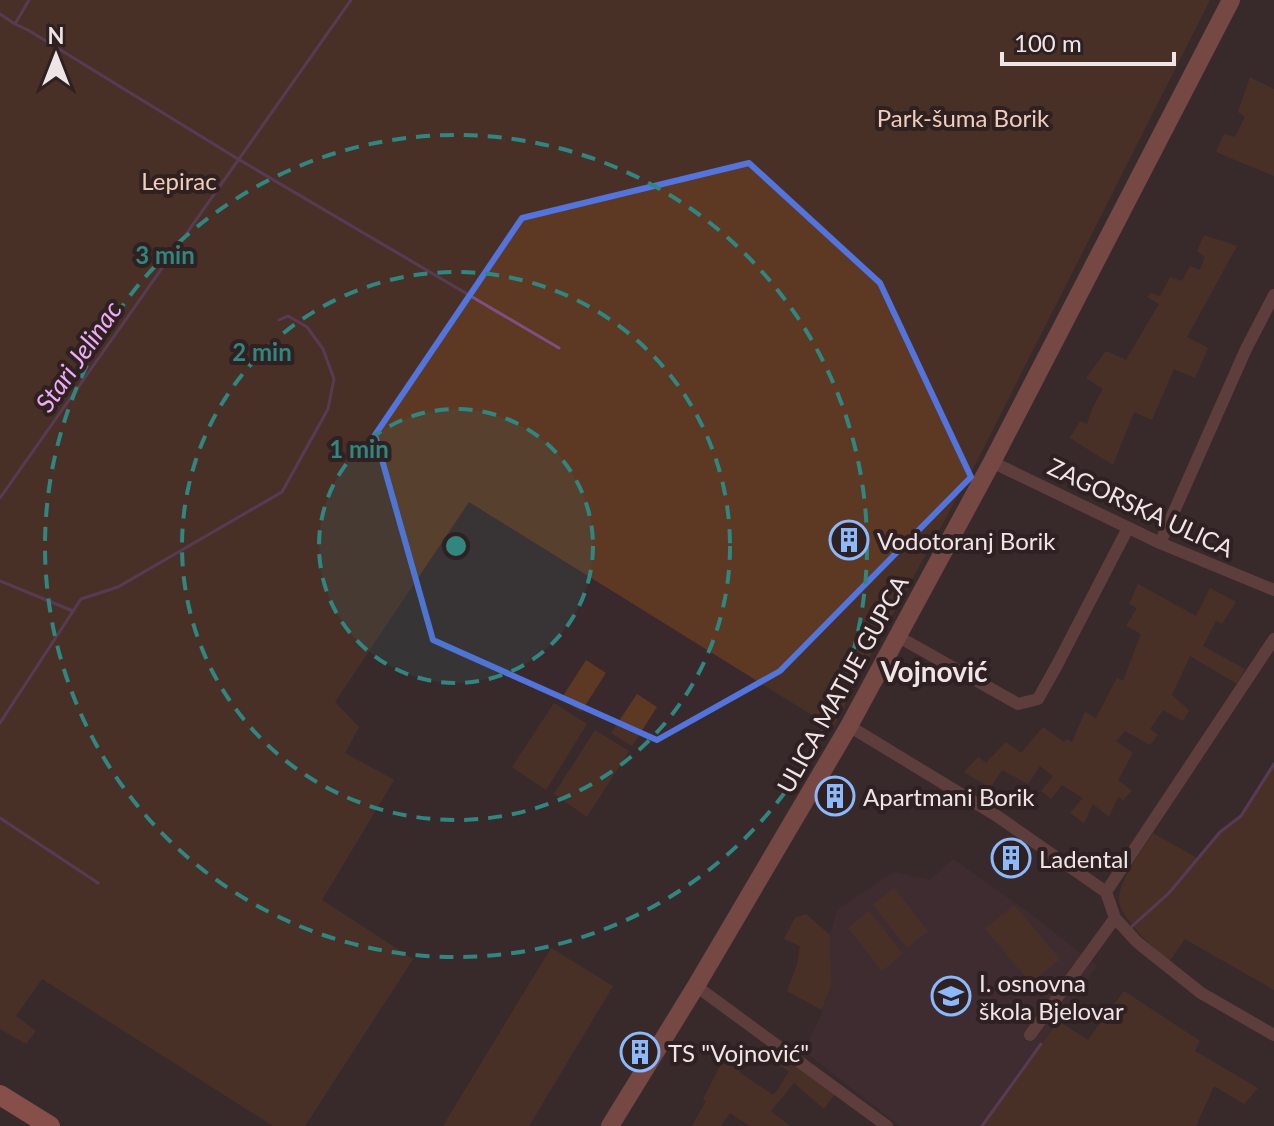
<svg xmlns="http://www.w3.org/2000/svg" width="1274" height="1126" viewBox="0 0 1274 1126" font-family="Lato,sans-serif">
  <style>
    .built { fill: #473035 }
    .green { fill: #5d3823 }
    .lines { fill: none; stroke-linecap: round; stroke-linejoin: round }
    .stream { stroke: #7d5083; stroke-width: 3 }
    .street { stroke: #8b5850; stroke-width: 12 }
    .secondary { stroke: #be6d62; stroke-width: 18 }
    .primary { stroke: #e57d70; stroke-width: 20 }
    .marked { fill: none; stroke: #5274dc; stroke-width: 6; stroke-linejoin: round }
    .ring { fill: none; stroke: #318680; stroke-width: 4; stroke-dasharray: 14 10 }
    .labels { text-anchor: middle; dominant-baseline: central; stroke-width: 8; stroke-linejoin: round; paint-order: stroke }
    .park-label { font-size: 24px; fill: #f2cdb9; stroke: #2f2022 }
    .street-label { font-size: 24px; fill: #efe4e6; stroke: #2f2022 }
    .poi-label { font-size: 24px; fill: #efe4e6; stroke: #2f2022; text-anchor: start }
    .water-label { font-size: 26px; font-style: italic; fill: #f0acf7; stroke: #2f2022 }
    .quarter-label { font-size: 28px; font-weight: bold; fill: #efe4e6; stroke: #2f2022 }
    .centre { fill: #318680; stroke: #2f2022; stroke-width: 4 }
    .ring-label { font-size: 24px; text-anchor: middle; font-weight: bold; fill: #318680; stroke: #2f2022; stroke-width: 8; stroke-linejoin: round; paint-order: stroke }
  </style>
  <rect width="100%" height="100%" fill="#39292c"/>
  <!-- built -->
  <path class="built" d="M953 859 1028 912 1097 966 982 1126H900L804 1051 819 1020 831 986 830 935 837 910 894 872 930 880Z"/>
  <!-- green -->
  <path class="green" d="M0 0H1210L977 461 875 647 833 728 469 502 335 702 359 727 345 753 394 780 322 900 413 959 305 1126H273L42 979 16 1016 36 1031 26 1044 0 1029Z
    M1250 77 1274 89V176L1216 152 1224 134 1235 137 1245 117 1238 112Z
    M1204 235 1237 246 1187 337 1208 348 1195 378 1174 369 1152 420 1134 412 1113 465 1070 438 1080 421 1087 424 1093 407 1103 389 1086 378 1106 351 1126 360 1159 304 1147 297 1151 293 1160 296 1170 277 1182 281 1190 266 1200 270 1205 257 1197 251Z
    M1138 584 1196 616 1210 588 1236 602 1222 624 1216 621 1203 646 1245 669 1237 684 1190 656 1172 695 1189 710 1183 721 1163 710 1150 729 1158 735 1150 745 1125 731 1116 741 1133 753 1118 780 1132 791 1123 800 1118 797 1109 817 1093 804 1084 823 1070 813 1083 798 1062 785 1051 799 1041 791 1053 776 1040 766 1028 784 1002 770 990 788 964 772 978 757 986 763 1006 742 1021 753 1043 727 1064 742 1067 739 1072 742 1085 712 1096 718 1117 678 1123 681 1141 634 1126 626 1137 608 1129 604Z
    M586 660 606 673 581 712 561 699Z
    M637 694 657 707 632 746 611 733Z
    M554 703 587 724 546 790 512 767Z
    M595 730 629 751 587 817 554 794Z
    M1274 764V990L1185 939 1169 962C1155 948 1119 918 1119 899 1119 880 1143 849 1153 833L1197 858 1220 832 1241 816Z
    M894 888 928 931 907 948 873 905Z
    M1014 905 1060 959 1031 983 985 929Z
    M869 911 903 954 882 971 848 928Z
    M806 914 830 935 831 986 822 1010 787 991 797 965 800 946 784 939 795 918Z
    M551 948 613 986 529 1126H443Z
    M1124 991 1200 1041 1195 1051 1258 1088 1244 1104 1214 1086 1196 1126H982L1058 1021 1088 1040Z
    M776 1044 838 1090 824 1109 794 1083 771 1111 790 1126H750L730 1113 721 1126H692L706 1101 703 1099 720 1066 730 1052 744 1062 739 1072 773 1095 777 1091 789 1071 768 1059Z"/>
  <g class="lines">
    <!-- stream -->
    <path class="stream" d="M0 14 15 24 29 0
      M15 24 28 30 238 159 559 348
      M0 498 351 0
      M0 581 73 611
      M0 723 81 599 118 587 282 492 328 409 334 379 323 349 307 327 288 316 279 320
      M0 818 98 883
      M1130 928 1169 893 1220 832 1241 816 1274 764
      M982 1126 1041 1044"/>
    <!-- street -->
    <path class="street" d="M992 462 1160 543 1274 590
      M1160 543 1246 349 1274 295
      M897 636 1018 704 1038 699 1057 665 1128 528
      M849 726 997 816 1106 892 1115 918 1137 942 1201 993 1274 1035
      M1106 892 1274 639
      M696 986 887 1126
      M1030 1035 1115 918"/>
    <!-- secondary -->
    <path class="secondary" d="M610 1126 696 986 849 726 992 462 1231 0"/>
    <!-- primary -->
    <path class="primary" d="M0 1095 50 1126"/>
  </g>
  <!-- marked area -->
  <path d="M0 0H1274V1126H0ZM749 163 880 283 971 477 780 671 657 740 433 640 375 435 522 218Z" fill="#39292c" fill-opacity=".55" fill-rule="evenodd"/>
  <path class="marked" d="M749 163 880 283 971 477 780 671 657 740 433 640 375 435 522 218Z"/>
  <!-- distance rings -->
  <circle cx="456" cy="546" r="137" fill="#318680" fill-opacity=".12"/>
  <g class="ring">
    <circle cx="456" cy="546" r="137"/>
    <circle cx="456" cy="546" r="274"/>
    <circle cx="456" cy="546" r="411"/>
  </g>
  <!-- icons -->
  <defs>
    <g id="building-ring" transform="scale(2)"><circle r="9.5" fill="#2f2022" stroke="#8cb9fc" stroke-width="1.5"/><path d="M-4-6H4V6H1V3H-1V6H-4ZM-2.5-4.3h1.7v1.8h-1.7ZM.8-4.3h1.7v1.8H.8ZM-2.5-1h1.7V.8h-1.7ZM.8-1h1.7V.8H.8Z" fill="#8cb9fc"/></g>
    <g id="school-ring" transform="scale(2)"><circle r="9.5" fill="#2f2022" stroke="#8cb9fc" stroke-width="1.5"/><path d="M0-5L7-2L0 1L-7-2ZM-4 1L0 2.5L4 1V4Q0 6-4 4Z" fill="#8cb9fc"/></g>
  </defs>
  <g fill-rule="evenodd">
    <use href="#building-ring" x="849" y="540"/>
    <use href="#building-ring" x="835" y="796"/>
    <use href="#building-ring" x="1011" y="858"/>
    <use href="#school-ring" x="951" y="996"/>
    <use href="#building-ring" x="640" y="1052"/>
  </g>
  <g class="labels">
    <!-- park labels -->
    <g class="park-label">
      <text x="963" y="117">Park-šuma Borik</text>
      <text x="179" y="180">Lepirac</text>
    </g>
    <!-- street labels -->
    <g class="street-label">
      <text transform="translate(1141 507) rotate(25)">ZAGORSKA ULICA</text>
      <text transform="translate(842 684) rotate(-61)">ULICA MATIJE GUPCA</text>
    </g>
    <!-- poi labels -->
    <g class="poi-label">
      <text x="877" y="540">Vodotoranj Borik</text>
      <text x="863" y="796">Apartmani Borik</text>
      <text x="1039" y="858">Ladental</text>
      <text x="979" y="982">I. osnovna<tspan x="979" dy="28">škola Bjelovar</tspan></text>
      <text x="668" y="1052">TS "Vojnović"</text>
    </g>
    <!-- water labels -->
    <g class="water-label">
      <text transform="translate(78 356) rotate(-55)">Stari Jelinac</text>
    </g>
    <!-- quarter labels -->
    <g class="quarter-label">
      <text x="934" y="671">Vojnović</text>
    </g>
  </g>
  <circle cx="456" cy="546" r="12" class="centre"/>
  <g class="ring-label">
    <text x="165" y="264">3 min</text>
    <text x="262" y="361">2 min</text>
    <text x="359" y="458">1 min</text>
  </g>
  <!-- north arrow -->
  <g transform="translate(56 56)" stroke="#2f2022" stroke-width="6" paint-order="stroke">
  <path d="M0-6L14 30L0 20L-14 30Z" fill="#efe4e6"/>
  <text y="-12" font-size="22" font-weight="bold" text-anchor="middle" fill="#efe4e6">N</text>
  </g>
  <!-- scale -->
  <path d="M1002 52v12h172v-12" fill="none" stroke="#efe4e6" stroke-width="4"/>
  <text x="1014" y="52" font-size="24" fill="#efe4e6" stroke="#2f2022" stroke-width="6" paint-order="stroke">100 m</text>
</svg>
